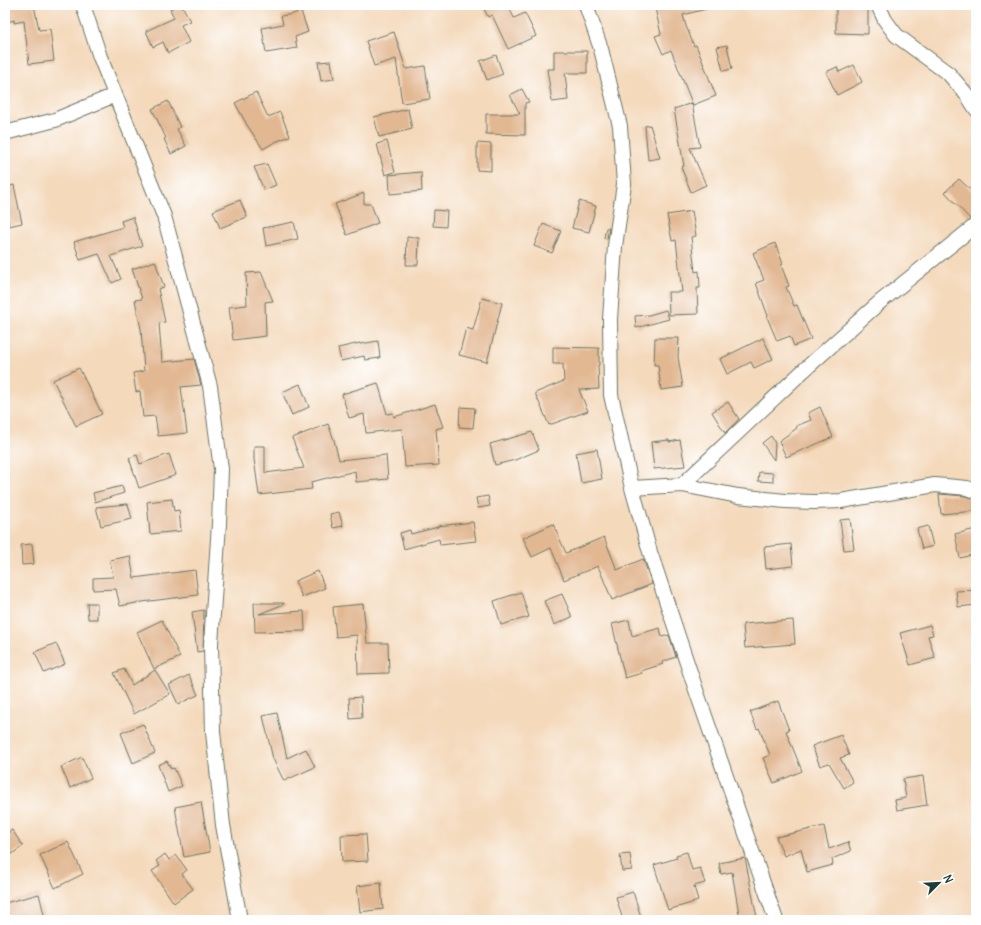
<svg xmlns="http://www.w3.org/2000/svg" width="981" height="925" viewBox="0 0 981 925" font-family="Delius,sans-serif">
  <style>
    .building { fill: #e2b893 }
    .lines { fill: none; stroke-linecap: round; stroke-linejoin: round }
    .minor-casing { stroke: #6a7463; stroke-width: 16 }
    .minor { stroke: #fff; stroke-width: 14 }
  </style>
  <rect width="100%" height="100%" fill="#fff"/>
  <filter id="ink" filterUnits="userSpaceOnUse"><feTurbulence type="fractalNoise" baseFrequency=".025" numOctaves="2"/><feDisplacementMap in="SourceGraphic" scale="8" xChannelSelector="R" yChannelSelector="G"/><feConvolveMatrix kernelMatrix="1 2 1 2 8 2 1 2 1" color-interpolation-filters="sRGB"/></filter>
  <filter id="wash" filterUnits="userSpaceOnUse"><feTurbulence type="fractalNoise" baseFrequency=".012" numOctaves="4" result="noise"/><feDisplacementMap in="SourceGraphic" scale="16" xChannelSelector="R" yChannelSelector="G"/><feGaussianBlur stdDeviation="0.9" result="paint"/><feColorMatrix in="noise" values="0 0 0 0 0 0 0 0 0 0 0 0 0 0 0 0 0 1.4 0 .05"/><feComposite in="paint" operator="in"/></filter>
  <g filter="url(#wash)">
    <rect width="100%" height="100%" fill="#f4d9bb"/>
    <g id="blocks">
      <!-- building -->
      <path class="building" d="M5 5H34L39 30 50 29 54 61 29 64 24 21 14 23V20L5 23Z
        M177 5H182L190 21 181 25 189 42 168 53 163 42 153 47 146 31 174 18 170 9Z
        M482 5H513L509 7 514 18 525 13 536 36 508 49 492 15 488 17Z
        M666 5H710V8L683 15 686 26 694 46 696 45 716 96 693 105 692 103 700 147 690 148 706 185 691 192 681 167 684 166 674 109 692 103 671 50 663 54 655 36 661 34 655 8Z
        M836 5H868V34L836 33Z
        M301 11 308 32 295 37 297 48 266 53 262 28 283 24 281 16 293 14Z
        M394 32 406 69 425 66 430 99 402 103 396 59 374 66 366 41Z
        M727 45 732 69 723 71 717 47Z
        M554 51H587V73H565L568 100 552 102 547 69H554Z
        M496 55 503 74 487 80 480 61Z
        M331 61 334 79 321 81 318 62Z
        M854 65 862 82 837 95 826 72 837 67 839 72Z
        M522 89 529 102 525 103V135L486 134V114H520L510 95Z
        M256 92 268 117 280 112 290 136 275 142 263 149 247 125 235 103Z
        M168 101 180 127 177 129 186 146 171 154 164 139 166 138 152 109Z
        M408 109 412 129 379 137 374 117Z
        M650 125 660 158 648 160 645 126Z
        M387 141 395 172 385 175 377 144Z
        M477 143 491 144V171L477 170Z
        M267 164 276 185 264 190 254 167Z
        M421 172 422 191 390 194 389 175Z
        M959 179 976 195V217L970 219 945 192Z
        M14 185 22 223 9 226 5 204V187Z
        M364 193V204H371L378 223 347 235 335 204Z
        M240 200 247 217 220 228 213 211Z
        M579 201 596 206 589 232 572 228Z
        M434 210 447 211 446 227 433 226Z
        M692 211 696 236 691 237 695 272 699 271 700 288H697L698 314 669 315 668 292H682L676 240 672 241 667 215Z
        M133 217 142 246 111 256 121 279 112 283 99 254 80 260 74 242 123 227 121 221Z
        M294 222 298 239 266 246 263 228Z
        M543 224 561 231 552 253 534 246Z
        M606 228H609L607 239 604 238Z
        M407 237 419 238 418 265H406Z
        M775 243 783 264 781 265 789 286 786 287 794 306 797 305 811 339 794 346 790 336 777 341 767 317 768 316 756 283 764 280 753 253Z
        M155 261 164 287 158 289 165 322 159 323 162 362 194 359 201 385 181 387 187 433 158 436 155 416 143 417 140 391 136 392 133 373 144 371 141 329 135 300 142 299 132 269Z
        M261 272 273 301 265 302 266 336 233 340 229 307 247 305 246 273Z
        M482 298 502 303 487 362 459 355 466 328 473 330Z
        M666 310 669 319 636 328 635 316 649 315Z
        M655 338H679L678 357 683 387 661 390 658 365H654Z
        M763 338 773 359 754 368 751 362 727 374 720 359Z
        M378 341 380 358 365 360 364 356 341 361 338 348 360 343V344Z
        M553 347 599 348V365H598L599 389 579 390 588 411 549 425 535 393 564 381 563 364H553Z
        M79 368 102 414 76 426 53 380Z
        M378 383 387 414 393 413 394 417 435 404 443 427 436 429 439 465 405 467 402 429 366 433 364 414 349 418 342 394Z
        M300 384 309 407 292 415 282 392Z
        M728 402 739 419 725 433 712 412Z
        M460 407 475 408 473 428 459 427Z
        M820 407 833 437 786 457 779 441 797 428 796 426 811 420 808 413Z
        M328 424 334 440 339 460 386 455 388 479 356 482 355 471 311 482 312 489 259 495 254 459V446H265V473L304 468 292 438Z
        M532 432 539 450 515 460 495 465 490 444Z
        M771 436 775 443 774 460 762 443Z
        M669 440V442L680 440 685 466 654 469 651 442Z
        M597 449 602 479 581 483 576 453Z
        M169 454 176 475 139 488 129 458 137 455 140 464Z
        M759 472 773 473V482L758 481Z
        M122 486 124 493 95 502 93 493Z
        M939 494 965 496 976 499V511L941 514Z
        M488 496 490 506 478 508 476 498Z
        M172 499 174 511 179 510 181 531 150 534 147 502Z
        M128 504 132 519 101 526 96 507Z
        M339 512 343 526 333 528 330 514Z
        M850 519 854 549 844 550 840 520Z
        M473 522 476 541 440 545 439 539 404 549 400 533 410 530 411 534 438 527V526Z
        M553 524 566 553 604 537 617 570 643 559 652 584 612 600 598 566 564 580 551 548 532 557 523 538Z
        M928 526 933 546 922 549 917 529Z
        M976 529V554L960 558 955 534Z
        M32 544 34 564 22 565 21 545Z
        M791 544 793 566 766 569 764 547Z
        M130 556 134 578 195 570 198 595 142 602 120 606 116 589 93 590V578L113 577 110 560Z
        M318 571 325 588 302 597 295 581Z
        M976 590V605L958 607 956 591Z
        M521 592 529 617 501 625 494 601Z
        M562 594 572 617 554 625 544 601Z
        M87 603H97V619H88Z
        M254 603H284V604L259 614 304 611 305 631 255 632Z
        M363 604 367 643H388L389 673 358 674 357 635 336 637 333 607Z
        M204 610 203 651 197 652 192 612Z
        M162 620 180 657 154 669 137 632Z
        M629 620 632 636 660 628 662 637 669 635 676 657 662 662 663 664 641 671 642 673 625 678 612 624Z
        M793 620 795 644 745 648 743 624Z
        M930 625 933 635 928 636 935 658 910 665 900 633Z
        M56 643 65 664 44 673 35 652Z
        M124 669 132 685 155 670 170 694 134 714 114 673Z
        M189 675 198 695 178 704 169 685Z
        M361 697 362 718 350 719 349 698Z
        M778 701 789 730 786 731 802 771 774 783 763 758 770 755 759 728 757 729 750 712Z
        M277 713 287 758 306 749 315 767 284 781 273 759 263 716Z
        M143 724 155 753 133 763 121 733Z
        M841 735 849 755 840 758 853 782 844 788 829 763 820 766 812 746Z
        M82 757 91 778 70 788 61 767Z
        M167 761 171 769 174 768 182 786 168 792 158 765Z
        M923 776 927 805 897 810 895 800 906 798 903 779Z
        M201 802 210 852 184 857 175 807Z
        M824 826 829 849 848 842 851 851 832 859 833 865 807 872 801 849 784 856 776 837Z
        M12 830 23 846 5 859V835Z
        M366 834 368 861 342 862 341 835Z
        M68 842 83 874 55 888 40 855Z
        M687 852 692 870 700 868 705 883 694 886 698 901 668 910 654 865 677 858 676 855Z
        M165 854 169 860 176 855 187 870 182 874 193 889 174 903 152 871 160 866 156 861Z
        M630 854 632 870 622 871 620 855Z
        M745 858 757 918 740 920 732 872 721 874 719 863Z
        M381 883 383 909 360 912 357 886Z
        M633 892 642 920H623L616 897Z
        M39 894 45 918 35 920H6L5 903Z"/>
    </g>
  </g>
  <g filter="url(#ink)">
    <use href="#blocks" fill-opacity="0" stroke="#6a7463" stroke-width="1"/>
    <g class="lines">
      <!-- minor casing -->
      <g class="minor-casing">
        <path id="minor" d="M83 5 100 57 164 216 210 386 221 469 219 524 211 644 213 732 223 825 240 920
          M586 5 601 49 620 126 624 184 615 246 610 319 611 395 632 488 650 552 696 690 776 920
          M878 5 885 20 896 35 949 74 967 95 976 109
          M5 133 55 120 115 95
          M682 485 803 371 880 302 976 225
          M632 488 682 485 738 496 785 501 814 502 841 501 935 485 967 488 976 491"/>
      </g>
      <!-- minor -->
      <use href="#minor" class="minor"/>
    </g>
  </g>
  <!-- margin -->
  <rect width="981" height="925" fill="none" stroke="#fff" stroke-width="20"/>
  <!-- north arrow -->
  <g transform="translate(939 883) rotate(66)" stroke="#ffffff" stroke-width="3" paint-order="stroke">
  <path d="M0-3L7 15L0 10L-7 15Z" fill="#1f3d34"/>
  <text y="-6" font-size="11" font-weight="bold" text-anchor="middle" fill="#1f3d34">N</text>
  </g>
</svg>
